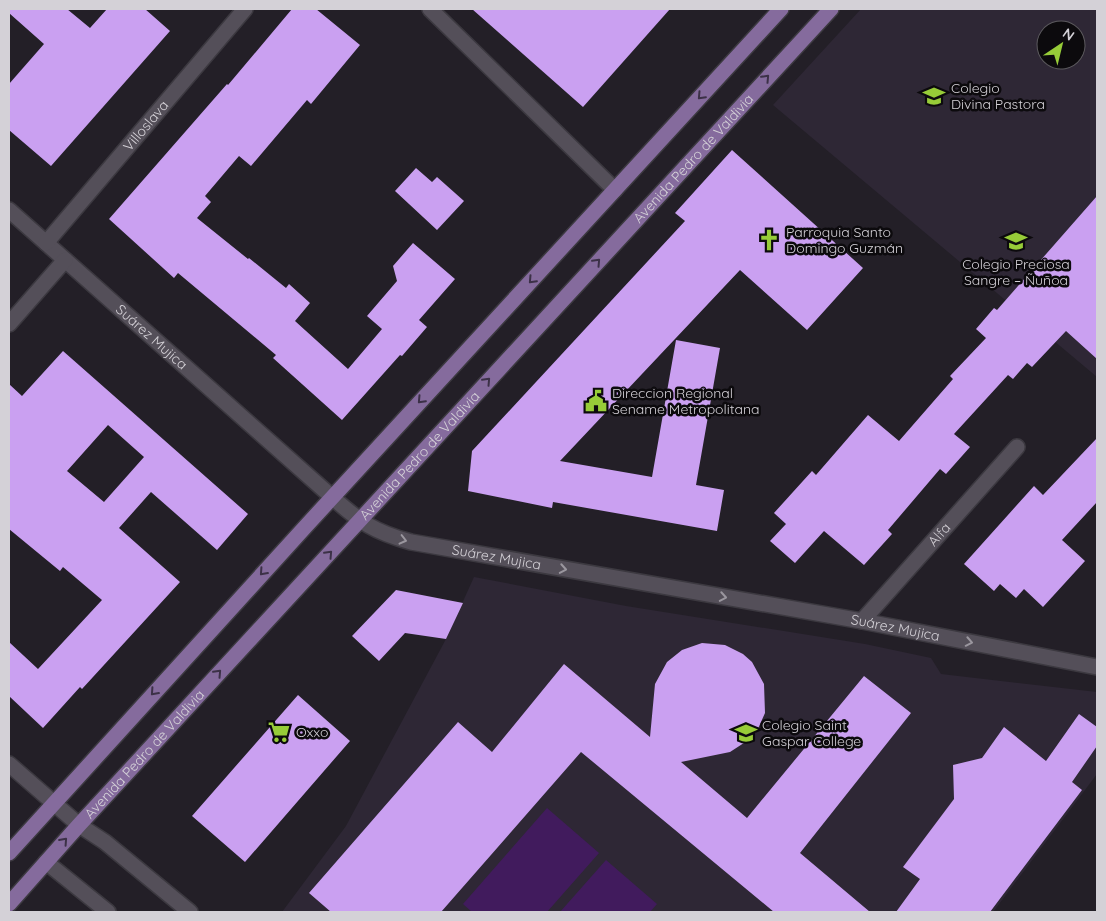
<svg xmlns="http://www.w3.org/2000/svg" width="1106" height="921" viewBox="0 0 1106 921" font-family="Quicksand,sans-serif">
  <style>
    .built { fill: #2e2735; fill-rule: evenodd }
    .green { fill: #411b5d }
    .building { fill: #caa0f1; fill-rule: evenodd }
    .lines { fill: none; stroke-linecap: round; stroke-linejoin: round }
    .minor-casing { stroke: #3c3940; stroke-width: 18 }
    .major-casing { stroke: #3c3940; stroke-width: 18 }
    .minor { stroke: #544f59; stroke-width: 15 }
    .major { stroke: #856b9d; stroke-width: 15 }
    .oneway { stroke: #3c3147 }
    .oneway2 { stroke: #9a969e }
    .labels { text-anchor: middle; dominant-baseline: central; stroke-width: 5; stroke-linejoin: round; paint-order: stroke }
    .poi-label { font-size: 14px; fill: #d4d1d7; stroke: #0c0a0d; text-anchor: start }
    .street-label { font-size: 14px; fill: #d4d1d7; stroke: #0c0a0d }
  </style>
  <rect width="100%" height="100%" fill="#231f27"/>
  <!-- built -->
  <path class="built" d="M861 9H1097V377L773 105ZM1046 30H1076V60H1046Z
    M474 577 626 606 865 644 931 658 941 674 1097 692V774L993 912H282L346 826 446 639Z"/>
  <!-- green -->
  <path class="green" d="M547 808 599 853 547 912H472L463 904Z
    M606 860 657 904 650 912H560Z"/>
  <!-- building -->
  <path class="building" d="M9 9H67L90 28 107 9H145L170 31 51 166 9 130V84L44 44 9 13Z
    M292 9H316L360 45 311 104 307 100 251 166 239 156 205 196 211 202 197 218 248 259 249 258 286 288 289 284 310 303 295 321 348 369 382 329 367 316 397 281 393 266 413 243 455 279 419 320 427 327 402 356 400 355 342 420 273 358 276 355 178 273 174 278 109 219 227 84 228 85Z
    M472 9H670L583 107Z
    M732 150 863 268 807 330 740 270 560 461 652 477 676 340 720 348 696 485 724 490 717 531 553 502 552 508 468 491 472 451 685 221 675 213Z
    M416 168 432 182 437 177 464 201 437 230 395 191Z
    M1097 196V359L1066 331 1032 367 1027 363 1013 379 1008 375 954 434 970 447 946 474 940 469 888 530 892 534 864 565 824 531 795 563 770 541 786 524 774 513 812 471 816 475 868 415 899 441 953 379 950 376 986 338 976 329 994 308 997 310Z
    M63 351 248 514 217 550 151 492 119 528 180 582 82 689 80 687 43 728 9 696V642L38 669 102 600 63 567 60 571 9 529V384L22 396ZM108 425 144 457 104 502 67 471Z
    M1097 438V502L1062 540 1085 561 1043 607 1024 589 1016 598 1000 584 994 591 964 564 1034 486 1043 495Z
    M396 590 463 603 446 639 405 633 379 661 352 636Z
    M702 643 725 645 743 654 752 662 764 684 765 713 757 731 747 741 730 752 681 762 747 818 864 676 911 713 800 853 870 912H774L581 752 441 912H331L309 893 458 722 492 752 564 664 650 737 655 684 667 662 682 650Z
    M298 695 350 741 245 862 192 816Z
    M1079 714 1097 727V746L1072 782 1082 790 990 912H896L920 879 903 867 954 799 953 765 982 758 1004 727 1046 761Z"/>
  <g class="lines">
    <!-- minor casing -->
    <g class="minor-casing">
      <g id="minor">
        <path d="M430 9 615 190"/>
        <path id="s1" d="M9 210 332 497C360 522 374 532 411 542L862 621 1097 667"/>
        <path id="s2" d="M46 243 245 9"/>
        <path d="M9 324 65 260"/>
        <path id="s3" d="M862 621 1017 447"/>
        <path d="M9 764 79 825 105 842 190 912"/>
        <path d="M46 862 108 912"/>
      </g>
    </g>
    <!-- major casing -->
    <g class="major-casing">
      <g id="major">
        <path d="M9 853 306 526 781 9"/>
        <path id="s4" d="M9 904 79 825 831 9"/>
      </g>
    </g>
    <!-- minor -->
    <use href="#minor" class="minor"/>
    <!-- major -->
    <use href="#major" class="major"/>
  </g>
  <!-- one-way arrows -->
  <defs><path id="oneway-chevron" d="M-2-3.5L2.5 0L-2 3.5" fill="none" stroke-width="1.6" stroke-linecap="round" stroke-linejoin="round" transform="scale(1.25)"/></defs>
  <g class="oneway">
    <use href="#oneway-chevron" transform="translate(766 78) rotate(-47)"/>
    <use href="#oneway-chevron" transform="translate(701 96) rotate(133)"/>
    <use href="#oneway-chevron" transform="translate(597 262) rotate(-47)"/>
    <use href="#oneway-chevron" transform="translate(532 280) rotate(133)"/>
    <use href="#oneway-chevron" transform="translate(487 381) rotate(-47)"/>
    <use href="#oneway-chevron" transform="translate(421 400) rotate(133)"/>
    <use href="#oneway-chevron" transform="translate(329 554) rotate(-47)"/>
    <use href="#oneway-chevron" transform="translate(263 572) rotate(132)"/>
    <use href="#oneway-chevron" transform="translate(218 673) rotate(-47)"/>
    <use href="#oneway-chevron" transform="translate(154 692) rotate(132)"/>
    <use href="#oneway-chevron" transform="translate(64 841) rotate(-48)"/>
  </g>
  <g class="oneway2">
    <use href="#oneway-chevron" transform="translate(403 540) rotate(14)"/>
    <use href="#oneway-chevron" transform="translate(563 569) rotate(10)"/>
    <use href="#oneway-chevron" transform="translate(723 597) rotate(10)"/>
    <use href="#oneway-chevron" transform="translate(969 642) rotate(11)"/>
  </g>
  <!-- icons -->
  <defs>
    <g id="school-bare" transform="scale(1.725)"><path d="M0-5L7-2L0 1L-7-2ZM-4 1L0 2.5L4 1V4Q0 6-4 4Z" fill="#97cc38" stroke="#0c0a0d" stroke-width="2.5" paint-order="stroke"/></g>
    <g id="church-bare" transform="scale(1.725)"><path d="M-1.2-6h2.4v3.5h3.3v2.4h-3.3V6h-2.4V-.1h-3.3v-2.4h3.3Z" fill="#97cc38" stroke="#0c0a0d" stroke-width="2.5" paint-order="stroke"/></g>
    <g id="civic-bare" transform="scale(1.725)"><path d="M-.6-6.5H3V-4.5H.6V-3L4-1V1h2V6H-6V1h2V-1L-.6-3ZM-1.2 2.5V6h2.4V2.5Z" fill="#97cc38" stroke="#0c0a0d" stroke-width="2.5" paint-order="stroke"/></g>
    <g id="supermarket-bare" transform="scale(1.725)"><path d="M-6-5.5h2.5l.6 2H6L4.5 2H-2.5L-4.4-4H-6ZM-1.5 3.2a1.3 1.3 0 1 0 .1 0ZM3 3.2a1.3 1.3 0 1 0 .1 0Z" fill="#97cc38" stroke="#0c0a0d" stroke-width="2.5" paint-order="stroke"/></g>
  </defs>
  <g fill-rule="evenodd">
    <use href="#school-bare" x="934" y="96"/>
    <use href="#church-bare" x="769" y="240"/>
    <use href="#school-bare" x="1016" y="241"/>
    <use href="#civic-bare" x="596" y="401"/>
    <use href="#supermarket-bare" x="279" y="732"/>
    <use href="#school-bare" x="746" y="733"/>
  </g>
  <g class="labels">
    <!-- poi labels -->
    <g class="poi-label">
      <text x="951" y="88">Colegio<tspan x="951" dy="16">Divina Pastora</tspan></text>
      <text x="786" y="232">Parroquia Santo<tspan x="786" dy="16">Domingo Guzmán</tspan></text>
      <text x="1016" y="264" text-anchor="middle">Colegio Preciosa<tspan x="1016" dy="16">Sangre – Ñuñoa</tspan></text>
      <text x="612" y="393">Direccion Regional<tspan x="612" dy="16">Sename Metropolitana</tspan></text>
      <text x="762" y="725">Colegio Saint<tspan x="762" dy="16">Gaspar College</tspan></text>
      <text x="296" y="732">Oxxo</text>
    </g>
    <!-- street labels -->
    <g class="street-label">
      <text stroke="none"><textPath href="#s2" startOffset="154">Villoslava</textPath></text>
      <text stroke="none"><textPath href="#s4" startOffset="1012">Avenida Pedro de Valdivia</textPath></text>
      <text stroke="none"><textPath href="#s1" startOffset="191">Suárez Mujica</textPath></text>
      <text stroke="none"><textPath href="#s4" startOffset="608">Avenida Pedro de Valdivia</textPath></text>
      <text stroke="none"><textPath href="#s3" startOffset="116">Alfa</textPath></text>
      <text stroke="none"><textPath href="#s1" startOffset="611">Suárez Mujica</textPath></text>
      <text stroke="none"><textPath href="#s1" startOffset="1016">Suárez Mujica</textPath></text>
      <text stroke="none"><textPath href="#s4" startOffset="202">Avenida Pedro de Valdivia</textPath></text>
    </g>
  </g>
  <!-- border -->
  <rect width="1106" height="921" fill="none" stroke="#d4d1d7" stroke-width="20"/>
  <!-- north arrow -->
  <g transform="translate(1061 45) rotate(35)"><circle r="24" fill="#0c0a0d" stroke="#5c5a5e"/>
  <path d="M0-4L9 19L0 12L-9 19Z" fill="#97cc38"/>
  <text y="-8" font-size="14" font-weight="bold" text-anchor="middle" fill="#d4d1d7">N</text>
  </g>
</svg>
